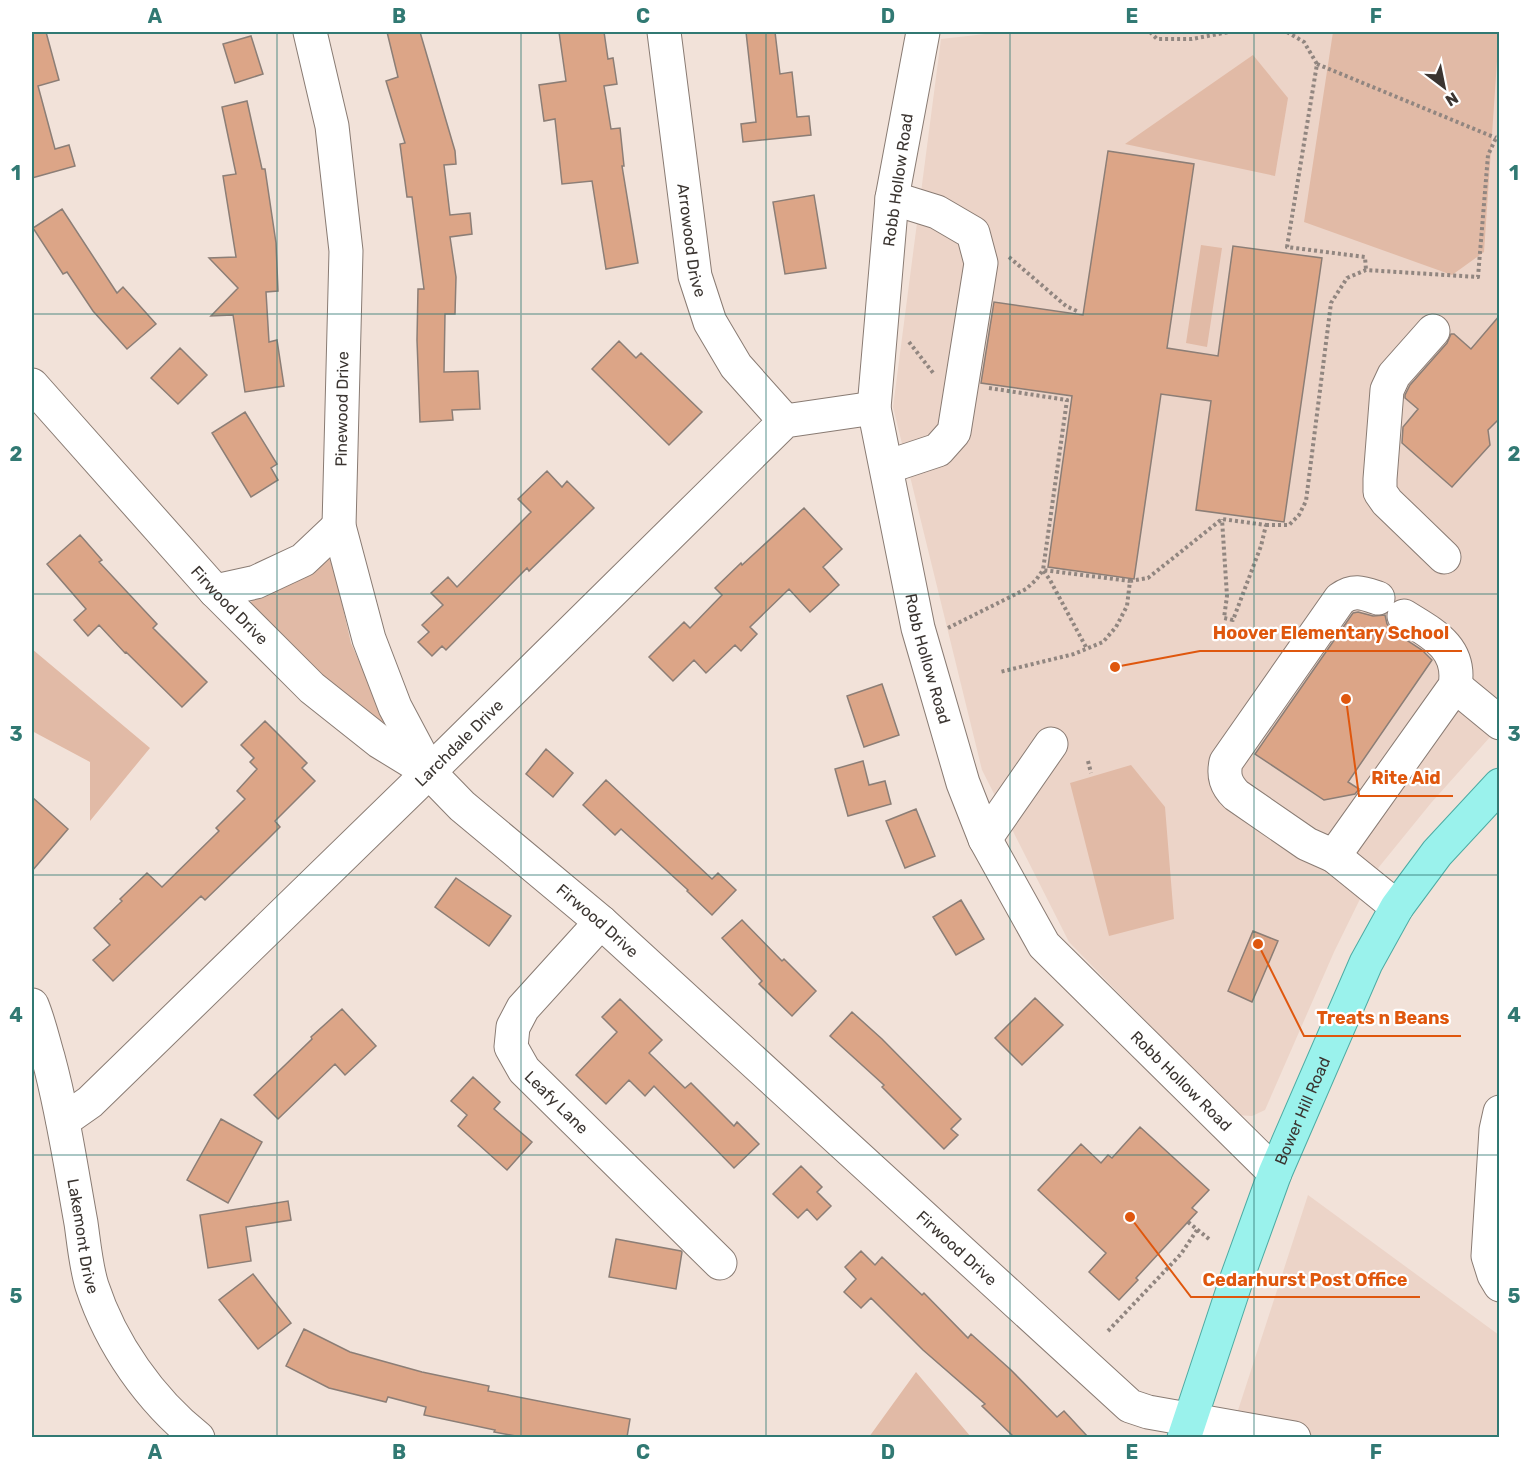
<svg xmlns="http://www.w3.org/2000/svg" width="1531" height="1469" viewBox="0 0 1531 1469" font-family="Rubik,sans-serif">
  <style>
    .built { fill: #ecd4c8 }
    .green { fill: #e1baa6 }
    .building { fill: #dca587; stroke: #8c7e76; stroke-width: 1.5 }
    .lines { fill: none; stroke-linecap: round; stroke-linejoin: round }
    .minor-casing { stroke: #897b73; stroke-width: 35 }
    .major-casing { stroke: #4daba3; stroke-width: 35 }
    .path { stroke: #918680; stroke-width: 4; stroke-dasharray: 3 3; stroke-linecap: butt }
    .minor { stroke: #fff; stroke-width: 33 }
    .major { stroke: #9af2ec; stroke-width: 33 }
    .grid { fill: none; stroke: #317973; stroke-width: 1.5; stroke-opacity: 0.55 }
    .labels { text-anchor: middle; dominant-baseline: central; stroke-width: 4.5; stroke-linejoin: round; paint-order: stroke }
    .street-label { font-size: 16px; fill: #3b3531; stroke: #fff }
    .leader { fill: none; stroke: #df570e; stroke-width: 2 }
    .callout-dot { fill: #df570e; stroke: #fff; stroke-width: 2 }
    .callout-label { font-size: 18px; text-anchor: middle; font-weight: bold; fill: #df570e; stroke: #fff; stroke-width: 4.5; stroke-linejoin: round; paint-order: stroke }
    .neatline { fill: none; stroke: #317973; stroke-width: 2 }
    .grid-label { font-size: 20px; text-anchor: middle; font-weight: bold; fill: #317973 }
  </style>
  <rect width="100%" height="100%" fill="#f2e2d9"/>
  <!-- built -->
  <path class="built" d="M1003 32H1499V727L1431 803 1379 867 1360 899 1334 952 1265 1110 1252 1116 1237 1115 1069 942 982 770 893 407 941 39Z
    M1308 1195 1499 1335V1437L1229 1438Z"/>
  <!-- green -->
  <path class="green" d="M1333 32H1499L1484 252 1452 275 1304 222Z
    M1253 55 1288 98 1275 176 1125 144Z
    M1201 245 1222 248 1207 347 1186 343Z
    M326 558 332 560 351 643 385 720 378 725 248 609 255 593Z
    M32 649 150 748 90 821V762L32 731Z
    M1131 765 1165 807 1174 919 1109 936 1070 783Z
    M916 1372 971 1437H869Z"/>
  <!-- building -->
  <path class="building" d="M32 32H46L59 80 38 86 55 149 69 145 75 166 32 178Z
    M387 32H420L455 151 456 164 444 165 450 215 470 213 472 234 450 237 456 277 455 314H445L444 372 478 371 480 409 452 410 453 420 420 422 417 340 418 289H424L412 197H407L400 144 405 143 386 81 398 77Z
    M559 32H604L608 59 613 58 617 84 604 86 611 129 620 128 624 166H622L638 263 606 269 592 181 562 184 555 119 544 121 539 85 566 81Z
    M746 32H775L780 74 792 72 797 117 809 116 811 135 743 142 741 124 756 122Z
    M251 36 263 74 235 83 223 44Z
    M247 101 262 169H265L276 243 278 291 266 292 269 342 277 340 284 386 245 392 233 315 211 316 238 288 209 258 236 257 223 176 236 174 222 107Z
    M1108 151 1194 164 1167 348 1218 356 1233 246 1322 258 1284 522 1196 510 1211 401 1161 394 1134 579 1048 567 1072 396 981 383 994 302 1083 315Z
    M814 195 826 268 785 274 773 202Z
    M62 209 117 293 123 287 156 324 127 349 93 311 67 272 63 274 33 228Z
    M1500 315V418L1488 430 1490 445 1452 487 1402 443 1403 427 1418 409 1405 398V395L1410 385 1447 343 1451 334H1454L1471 349Z
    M619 341 636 358 641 353 702 412 669 445 592 369Z
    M180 348 207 375 178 404 151 378Z
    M245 412 277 464 271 468 278 480 251 497 212 433Z
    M547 471 562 487 567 481 594 508 529 571 527 568 446 650 442 646 432 656 418 642 429 632 422 625 443 605 431 593 448 577 457 587 531 512 518 499Z
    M804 508 842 549 823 567 839 585 810 612 789 589 750 627 757 634 741 651 735 645 706 673 694 660 673 681 649 657 684 622 690 628 722 595 715 588 741 563 742 565Z
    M80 535 102 560 99 562 157 624 153 628 207 682 182 707 126 652 125 653 99 625 88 636 74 620 86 609 47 564Z
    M1358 612 1373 616 1385 615 1387 624 1394 632 1422 650 1432 660 1348 782 1359 789 1355 794 1324 800 1255 754 1353 613Z
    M882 684 899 735 864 747 847 696Z
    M265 721 307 763 302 768 315 781 275 821 280 827 266 841 205 900 201 896 113 981 93 960 110 945 94 928 122 901 120 899 147 873 162 887 219 831 216 828 245 799 237 791 257 769 250 762 254 758 241 745Z
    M546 749 573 773 553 797 526 774Z
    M863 761 869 785 885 781 891 804 848 816 835 769Z
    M606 780 712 879 718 873 736 890 712 915 687 891 688 890 621 829 615 835 583 805Z
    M32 797 68 829 32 871Z
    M916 809 935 856 905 868 886 821Z
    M456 878 511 916 489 946 435 907Z
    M961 900 984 939 956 955 933 917Z
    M742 920 782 961 784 959 816 991 792 1016 759 984 762 981 722 938Z
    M1253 931 1278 941 1252 1002 1228 991Z
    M1035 998 1063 1025 1022 1065 995 1038Z
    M620 999 662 1040 649 1053 685 1088 691 1083 734 1126 737 1122 759 1144 734 1168 654 1086 645 1096 629 1080 606 1104 576 1075 617 1032 602 1017Z
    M342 1009 376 1046 345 1075 335 1064 278 1119 254 1095 312 1039 311 1037Z
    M852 1012 882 1039 961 1119 951 1129 958 1135 944 1149 882 1087 884 1085 830 1036Z
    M473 1077 500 1102 494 1109 532 1142 507 1170 458 1126 467 1115 451 1101Z
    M221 1119 262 1142 228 1203 187 1180Z
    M1140 1127 1209 1190 1192 1208 1197 1212 1136 1278 1138 1280 1119 1300 1089 1272 1106 1253 1038 1190 1081 1144 1101 1163 1108 1155 1112 1158Z
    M801 1166 822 1187 817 1192 831 1206 817 1220 807 1209 798 1218 773 1194Z
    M288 1201 291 1220 246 1227 251 1261 208 1268 200 1215Z
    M616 1239 681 1251 682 1252 676 1289 609 1277Z
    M861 1251 875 1265 882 1257 922 1295 924 1293 968 1338 971 1334 1011 1370 1057 1417 1064 1411 1088 1437H1014L982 1406 985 1404 923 1350 871 1298 861 1308 844 1292 856 1279 845 1267Z
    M253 1274 291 1323 258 1349 219 1300Z
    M304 1329 350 1352 422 1372 489 1386 488 1391 630 1419 627 1437H521L494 1432 495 1430 424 1415 426 1407 388 1397 386 1402 329 1388 286 1366Z"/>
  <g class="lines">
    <!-- minor casing -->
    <g class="minor-casing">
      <g id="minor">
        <path d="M310 32 332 126 346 251 339 526 369 639 395 707 429 771"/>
        <path id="s1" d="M664 32 695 276 710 322 736 366 785 421"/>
        <path id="s2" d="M923 32 892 198 874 408 918 628 963 783 985 839 1044 945 1275 1173"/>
        <path d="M1433 331 1394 375 1387 390 1380 479V492L1387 502 1444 557"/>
        <path id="s3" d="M32 385 215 591 312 688 380 742 429 772 462 806 601 922 1130 1406 1148 1412 1294 1438"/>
        <path d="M887 467 938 450 954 432 981 263 973 233 937 212 892 198"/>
        <path d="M215 591 256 582 303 560 339 526"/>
        <path d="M1378 598C1363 593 1354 589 1340 599L1226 762C1223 776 1226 785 1236 795L1307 844 1334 856 1455 686C1462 647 1431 633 1404 616"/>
        <path d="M1455 686 1500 723"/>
        <path d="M985 839 1051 744"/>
        <path d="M1334 856 1397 907"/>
        <path id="s4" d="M601 922 523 1008 513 1027 511 1047 524 1070 720 1263"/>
        <path id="s5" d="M32 1005C39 1022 43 1040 48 1057 63 1112 71 1168 81 1223 84 1244 86 1267 92 1286 111 1344 150 1400 198 1438"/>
        <path d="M1500 1112 1496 1130 1488 1256 1494 1275 1500 1285"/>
        <path id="s6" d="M63 1121 90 1102 429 772 785 421 874 408"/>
      </g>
    </g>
    <!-- major casing -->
    <g class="major-casing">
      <g id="major">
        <path id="s7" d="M1184 1438 1237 1278 1275 1173 1366 963 1397 907 1437 853 1500 785"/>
      </g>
    </g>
    <!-- path -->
    <path class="path" d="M1150 32 1157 39H1192L1229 32
      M1287 32 1304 42 1317 64 1287 247 1365 257 1366 270
      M1317 64 1496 138
      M1009 257 1066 306 1079 312
      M909 342 934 374
      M989 388 1067 400 1043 570 1130 581 1127 606 1116 627 1103 642 1074 654 1000 672
      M1266 525H1289L1299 515 1306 501 1331 303 1347 278 1366 270 1478 277 1488 155 1496 138 1500 135
      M1130 581 1148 578 1222 519 1266 525 1261 546 1233 620 1224 618 1227 596 1222 519
      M948 628 1026 589 1036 580 1043 570 1050 580 1087 649
      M1088 761 1091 773
      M1188 1222 1209 1239
      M1108 1331 1181 1254 1197 1230"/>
    <!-- minor -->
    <use href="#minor" class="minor"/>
    <!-- major -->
    <use href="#major" class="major"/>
  </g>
  <!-- grid -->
  <path class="grid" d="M277 32V1438M521 32V1438M766 32V1438M1010 32V1438M1254 32V1438M32 314H1500M32 594H1500M32 875H1500M32 1155H1500"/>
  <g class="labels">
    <!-- street labels -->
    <g class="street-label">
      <text transform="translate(898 180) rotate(-82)">Robb Hollow Road</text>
      <text stroke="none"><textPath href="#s1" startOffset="210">Arrowood Drive</textPath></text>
      <text transform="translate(342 409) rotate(-89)">Pinewood Drive</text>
      <text stroke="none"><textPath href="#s3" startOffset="296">Firwood Drive</textPath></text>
      <text stroke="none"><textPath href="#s2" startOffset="636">Robb Hollow Road</textPath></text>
      <text stroke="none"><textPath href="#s6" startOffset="548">Larchdale Drive</textPath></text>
      <text stroke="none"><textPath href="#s3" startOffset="782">Firwood Drive</textPath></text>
      <text stroke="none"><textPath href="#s2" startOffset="1140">Robb Hollow Road</textPath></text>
      <text stroke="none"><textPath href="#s4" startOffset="230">Leafy Lane</textPath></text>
      <text stroke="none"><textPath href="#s7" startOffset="348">Bower Hill Road</textPath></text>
      <text stroke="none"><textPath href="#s5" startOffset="237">Lakemont Drive</textPath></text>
      <text stroke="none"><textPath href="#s3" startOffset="1268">Firwood Drive</textPath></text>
    </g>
  </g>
  <!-- callouts -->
  <path class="leader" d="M1115 667L1200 651H1462M1346 699L1359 796H1453M1258 944L1304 1036H1461M1130 1217L1191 1297H1420"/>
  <g class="callout-dot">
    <circle cx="1115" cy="667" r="6"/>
    <circle cx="1346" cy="699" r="6"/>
    <circle cx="1258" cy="944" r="6"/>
    <circle cx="1130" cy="1217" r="6"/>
  </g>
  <g class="callout-label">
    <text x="1331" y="639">Hoover Elementary School</text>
    <text x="1406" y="784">Rite Aid</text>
    <text x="1383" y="1024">Treats n Beans</text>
    <text x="1305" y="1286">Cedarhurst Post Office</text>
  </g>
  <!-- border -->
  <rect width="1531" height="1469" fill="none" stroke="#ffffff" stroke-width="66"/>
  <!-- north arrow -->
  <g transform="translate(1444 87) rotate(148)" stroke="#ffffff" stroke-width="4.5" paint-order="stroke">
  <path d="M0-4.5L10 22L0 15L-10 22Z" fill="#3b3531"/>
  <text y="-9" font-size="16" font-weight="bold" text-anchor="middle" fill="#3b3531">N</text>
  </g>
  <rect x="33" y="33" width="1465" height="1403" class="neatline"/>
  <g class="grid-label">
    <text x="155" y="23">A</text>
    <text x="399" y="23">B</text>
    <text x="643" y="23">C</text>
    <text x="888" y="23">D</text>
    <text x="1132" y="23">E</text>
    <text x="1376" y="23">F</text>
    <text x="16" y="180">1</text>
    <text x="1514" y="180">1</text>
    <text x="16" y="461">2</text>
    <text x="1514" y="461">2</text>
    <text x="16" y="741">3</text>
    <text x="1514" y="741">3</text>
    <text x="16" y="1022">4</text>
    <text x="1514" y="1022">4</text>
    <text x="16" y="1303">5</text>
    <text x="1514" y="1303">5</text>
    <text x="155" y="1459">A</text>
    <text x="399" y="1459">B</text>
    <text x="643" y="1459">C</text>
    <text x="888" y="1459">D</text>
    <text x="1132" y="1459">E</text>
    <text x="1376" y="1459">F</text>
  </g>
</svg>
